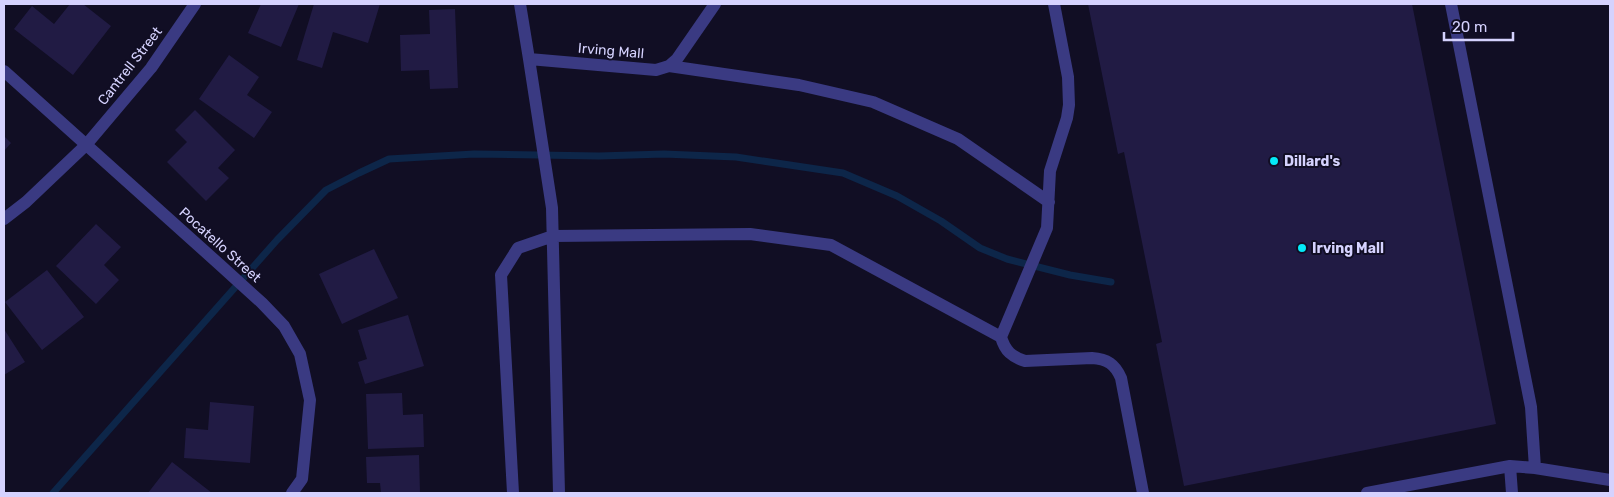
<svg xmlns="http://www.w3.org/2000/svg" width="1614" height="497" viewBox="0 0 1614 497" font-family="Rubik,sans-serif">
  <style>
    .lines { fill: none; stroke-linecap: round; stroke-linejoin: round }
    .stream { stroke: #0d2649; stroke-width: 7 }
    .building { fill: #211b44 }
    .minor { stroke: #3a3a82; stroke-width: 12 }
    .poi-dot { fill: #04eaf8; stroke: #110e24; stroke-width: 2 }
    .labels { text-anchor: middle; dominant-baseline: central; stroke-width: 4; stroke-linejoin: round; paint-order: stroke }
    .street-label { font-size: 14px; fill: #d5d2fe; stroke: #110e24 }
    .poi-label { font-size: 14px; font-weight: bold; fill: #d5d2fe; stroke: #110e24; text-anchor: start }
  </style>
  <rect width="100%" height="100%" fill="#110e24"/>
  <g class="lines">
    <!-- stream -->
    <path class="stream" d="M53 493 277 240 326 190 359 173 389 159 474 154 599 156 664 154 736 157 843 173 897 196 941 221 980 248 1007 259 1070 275 1111 282"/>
  </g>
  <!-- building -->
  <path class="building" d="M70 4H83L111 26 73 75 14 29 32 6 54 24Z
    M261 4H299L281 47 248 33Z
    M314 4H380L368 43 333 32 322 68 297 60Z
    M1088 4H1412L1496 424 1184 486 1156 344 1162 342 1124 152 1118 154Z
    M455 9 458 88 430 89 429 70 401 71 400 35 430 34 429 10Z
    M229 55 259 77 247 95 272 112 254 138 199 99Z
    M195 110 235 150 218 168 229 178 206 201 167 162 187 142 175 130Z
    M4 136 11 143 4 151Z
    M96 224 121 247 104 265 119 280 96 304 56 266Z
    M374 249 398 298 342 324 319 274Z
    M47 270 84 317 42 350 5 302Z
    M408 315 424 366 365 384 358 362 367 359 358 330Z
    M4 329 25 362 4 375Z
    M402 393 403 415 423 414 424 447 368 449 366 394Z
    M210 402 254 406 250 463 184 458 186 428 208 430Z
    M419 455 420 493H381L380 483H367L366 457Z
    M172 462 212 493H148Z"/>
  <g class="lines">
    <!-- minor -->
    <path class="minor" d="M520 4 529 59 656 70 669 66 677 59 715 4
      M1054 4 1068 77 1069 105 1067 118 1050 171 1047 228 1001 337C1005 351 1012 357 1025 361L1092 358C1107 359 1115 364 1121 378L1143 493
      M529 59 552 208 559 493
      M669 66 799 85 873 102 958 139 1049 202
      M4 71 219 264 262 303 284 326 300 354 310 400 302 479 292 493
      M4 219 26 202 86 145 151 68 195 4
      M1510 466 1512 493
      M1535 468 1610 480
      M513 493 501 275 518 248 553 236 750 234 831 245 1001 337
      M1367 493 1510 466 1535 468 1531 407 1451 4"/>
  </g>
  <!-- markers -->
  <g class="poi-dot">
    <circle cx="1274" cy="161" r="5"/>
    <circle cx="1302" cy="248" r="5"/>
  </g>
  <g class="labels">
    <!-- street labels -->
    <g class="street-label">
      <text transform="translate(611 51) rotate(5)">Irving Mall</text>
      <text transform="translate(130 66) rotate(-52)">Cantrell Street</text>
      <text transform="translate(220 245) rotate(42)">Pocatello Street</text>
    </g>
    <!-- poi labels -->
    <g class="poi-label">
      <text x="1284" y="161">Dillard's</text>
      <text x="1312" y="248">Irving Mall</text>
    </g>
  </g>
  <!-- border -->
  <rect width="1614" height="497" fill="none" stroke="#d5d2fe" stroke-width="10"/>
  <!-- scale -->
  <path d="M1444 32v8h69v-8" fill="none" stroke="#d5d2fe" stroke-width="2.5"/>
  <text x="1452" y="32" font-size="15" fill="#d5d2fe" stroke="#110e24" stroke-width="4" paint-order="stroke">20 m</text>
</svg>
